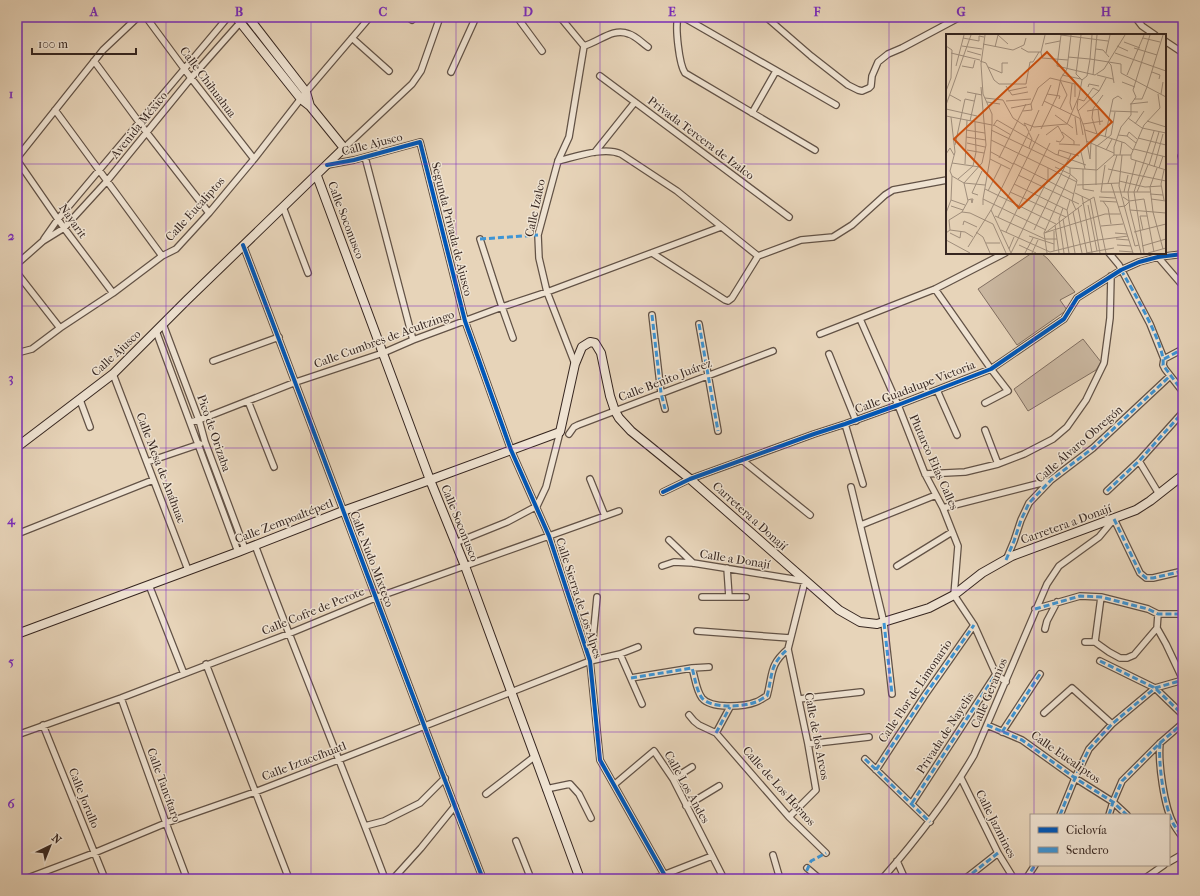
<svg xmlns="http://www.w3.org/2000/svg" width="1200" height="896" viewBox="0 0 1200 896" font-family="'IM FELL French Canon',serif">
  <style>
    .green { fill: #c9b69f; stroke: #806e60 }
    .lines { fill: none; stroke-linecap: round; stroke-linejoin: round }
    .minor-casing { stroke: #625246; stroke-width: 8 }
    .secondary-casing { stroke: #362620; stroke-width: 10 }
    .minor { stroke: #efe3d2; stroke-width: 5.5 }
    .secondary { stroke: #efe3d2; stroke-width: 8 }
    .quiet { stroke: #3e95d5; stroke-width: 3; stroke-dasharray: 6 3; stroke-linecap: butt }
    .cycleway-casing { stroke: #efe3d2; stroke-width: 6 }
    .cycleway { stroke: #0057b8; stroke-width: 4 }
    .grid { fill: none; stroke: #7b2cbf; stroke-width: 1; stroke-opacity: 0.55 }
    .labels { text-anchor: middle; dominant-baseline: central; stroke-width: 3; stroke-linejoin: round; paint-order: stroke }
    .street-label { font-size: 12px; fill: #362620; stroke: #efe3d2 }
    .inset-road { fill: none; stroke: #a08e7c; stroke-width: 1 }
    .view { fill: #cd510f; fill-opacity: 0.15; stroke: #cd510f; stroke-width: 2 }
    .inset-edge { fill: none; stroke: #362620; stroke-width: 2 }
    .neatline { fill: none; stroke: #7b2cbf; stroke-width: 1.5 }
    .grid-label { font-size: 13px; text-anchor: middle; font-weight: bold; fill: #7b2cbf }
  </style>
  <rect width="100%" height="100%" fill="#e7d4b9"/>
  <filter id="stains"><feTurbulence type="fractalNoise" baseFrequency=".005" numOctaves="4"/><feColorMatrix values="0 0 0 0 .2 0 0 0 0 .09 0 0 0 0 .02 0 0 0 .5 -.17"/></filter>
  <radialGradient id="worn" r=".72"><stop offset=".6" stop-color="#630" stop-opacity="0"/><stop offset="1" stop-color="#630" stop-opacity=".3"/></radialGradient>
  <!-- green -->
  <path class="green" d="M1032 253H1041L1048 259 1075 292 1060 300 1067 310 1017 345 978 289Z
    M1083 339 1101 362 1096 370 1028 411 1014 389Z"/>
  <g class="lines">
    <!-- minor casing -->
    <g class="minor-casing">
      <path id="minor" d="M146 17 191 78 254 159
        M408 17 412 20
        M517 17 542 51
        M560 17 584 46
        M678 17C675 27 679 64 685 73L815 150
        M683 17 836 105
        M766 17 811 56 848 85 858 90 862 91 869 88 871 86 872 76 878 62 888 54 902 48 960 17
        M1135 17 1142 26 1155 35
        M352 38 389 71
        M1165 41 1183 53
        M584 46C599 42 613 27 629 34 636 36 642 43 648 47
        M94 61 147 133 209 213
        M451 72 476 17
        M600 76 789 217
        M55 110 162 256
        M752 113 776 71
        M344 148 412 84 421 71 440 17
        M595 152 635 102
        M1183 155 1181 156 1183 163
        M365 157 413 340
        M17 158 103 50 138 17
        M17 160 64 228 113 293
        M558 161C575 157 604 146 621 154L677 191 758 256 732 298 728 301 725 300 652 253
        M327 165 354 160 420 142 465 321 511 450 549 536 590 661 600 760 664 874 668 879
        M283 207 308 273
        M44 239 58 219 228 17
        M480 239 502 307 513 338
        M243 245C324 456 401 669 483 879
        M1109 253 1119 265 1150 324 1164 359 1163 365 1165 369 1183 392
        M758 256 801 240 833 237 852 225 885 195 893 190 947 180
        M1158 257 1183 286
        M17 264 43 241 64 228 107 181 191 78 245 17
        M17 273 60 328
        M935 289 991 369 1008 391 985 403
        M652 315 661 393 665 409
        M860 319 898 405 925 474 943 508 958 546 954 595 974 625 996 674 1006 682
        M163 324 199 420 205 442 245 549
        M699 324 718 431
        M156 331 238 552
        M820 334 935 289 1005 253
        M17 353 32 349 60 328 113 293 162 256 176 249 209 213 254 159 306 92 370 17
        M829 354 856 421
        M1164 359 1179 351 1183 352
        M213 361 279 337
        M575 364 547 292 539 258 538 235 558 161 569 137 584 46
        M113 374 188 570
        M937 390 957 435
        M80 400 90 427
        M248 401 274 467
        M190 422 199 420 296 382 383 353 413 340 502 307 547 292 721 227
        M845 424 863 484
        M985 430 998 464
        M569 434 574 427 578 425 773 351
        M742 460 810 515
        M1139 461 1159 494
        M147 462 200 444
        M925 474 965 472 998 464 1024 454 1053 439 1067 427 1086 400 1104 363 1110 318 1111 276
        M590 479 605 516
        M851 487 884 623 892 694
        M1107 491 1139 461 1183 412
        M663 492 690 479 814 434 845 424 898 405 991 369 1064 319 1077 298 1121 270 1139 262 1158 257 1183 254
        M943 508 1049 481
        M861 525 936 495
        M17 534 153 480
        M669 540 693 563
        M455 543 507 522 537 506 546 487 560 432
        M255 545C297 657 343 767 385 879
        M1006 560 1014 541 1021 520 1029 503 1051 480 1093 448 1170 376
        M662 566 674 562 693 563 805 581 788 649 808 744 816 790 789 817
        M897 566 952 532
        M727 568 729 597
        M149 585 184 674
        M702 597H746
        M1035 609 1080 596 1101 597 1148 609 1158 614H1183
        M1157 628 1166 644 1183 680
        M1045 629 1047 621 1057 602
        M697 631 790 638
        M1085 642H1095L1109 652 1120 658H1127L1134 655 1157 628 1158 614
        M1095 642 1101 597
        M620 654 642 704
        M591 659 597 597
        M1100 661 1155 688 1183 715
        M206 664 289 879
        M692 668C695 677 696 690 702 698 711 709 743 707 756 702 759 701 763 698 767 696 773 674 769 665 788 649
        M631 678 692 668 709 667
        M121 698 166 823 187 879
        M799 699 861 692
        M1044 713 1072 688 1112 724
        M689 715 694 721 699 725 716 733 789 817 826 853
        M43 725 105 879
        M987 725 1022 740 1075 778 1113 802 1127 815
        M1002 732 1040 674
        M716 733 730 707
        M17 735 121 698 288 634 375 598 619 511
        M1160 743C1158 763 1164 807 1174 825 1177 830 1180 834 1183 838
        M808 744 869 737
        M865 759 930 822
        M876 770 925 695 974 625
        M961 778 998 853 1014 879
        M673 779 692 767
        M615 784 654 751 673 779 724 879
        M546 789 570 784 579 794 591 818
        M486 794 534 757
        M912 803 996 674
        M686 806 719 786
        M1060 815 1075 778 1089 749 1112 724 1155 688 1183 680
        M1109 815 1113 802 1122 781 1160 743 1183 723
        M365 826 384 821 420 803 445 778
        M516 841 531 879
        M773 855 780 879
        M897 861 905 879
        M1169 862 1183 854
        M807 868 820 879
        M25 879 94 853 166 823 255 792 338 760 590 661 620 654 638 647
        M393 879 421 848 455 806
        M653 879 712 856
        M882 879C917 839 947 801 974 755L1047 584 1059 566 1099 537 1114 519 1140 573 1146 578H1153L1183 571
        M965 879 998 853
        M1026 879 1035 865
        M1144 879 1164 865"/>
    </g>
    <!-- secondary casing -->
    <g class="secondary-casing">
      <path id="secondary" d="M248 17 306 92 310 106
        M317 176 430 480 465 566 580 879
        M17 447 113 374 187 300 344 148 310 106 301 99 236 17
        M17 634 238 552 343 511 430 480 560 432 575 364 582 347 590 342 595 343 601 353 610 396 615 411 619 418 631 431 690 479 839 610 860 622 877 624 929 608 954 595 982 573 1012 556 1136 510 1150 501 1183 475"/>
    </g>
    <!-- minor -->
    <use href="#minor" class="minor"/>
    <!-- secondary -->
    <use href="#secondary" class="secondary"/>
    <!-- quiet -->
    <path class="quiet" d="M480 239 538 235
      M1121 270C1132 289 1166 346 1163 365L1183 392
      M652 315 661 393 665 409
      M699 324 718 431
      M1164 359 1179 351 1183 352
      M1107 491 1139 461 1183 412
      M1114 519 1140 573 1146 578H1153L1183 571
      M1006 560 1014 541 1021 520 1029 503 1051 480 1093 448 1170 376
      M1035 609 1080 596 1101 597 1148 609 1158 614H1183
      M884 623 892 694
      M1100 661 1155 688 1183 715
      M631 678 692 668C695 677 696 690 702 698 711 709 743 707 756 702 759 701 763 698 767 696 773 674 769 665 788 649
      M987 725 1022 740 1075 778 1113 802 1127 815
      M1002 732 1040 674
      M716 733 730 707
      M1160 743C1158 763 1164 807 1174 825 1177 829 1180 834 1183 838
      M865 759 930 822
      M876 770 925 695 974 625
      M912 803 996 674
      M1060 815 1075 778 1089 749 1112 724 1155 688 1183 680
      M1109 815 1113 802 1122 781 1160 743 1183 723
      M803 879 811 861 826 853
      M965 879 998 853
      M1026 879 1035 865"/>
    <!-- cycleway casing -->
    <g class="cycleway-casing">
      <path id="cycleway" d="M327 165 354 160 420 142 465 321 511 450 549 536 590 661 600 760 664 874 668 879
        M243 245C324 456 401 669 483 879
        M663 492 690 479 814 434 845 424 898 405 991 369 1064 319 1077 298 1121 270 1139 262 1158 257 1183 254"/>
    </g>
    <!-- cycleway -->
    <use href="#cycleway" class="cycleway"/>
  </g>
  <!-- grid -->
  <path class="grid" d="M166 17V879M311 17V879M456 17V879M600 17V879M744 17V879M889 17V879M1034 17V35M17 164H947M1165 164H1183M1034 253V815M17 306H1183M17 448H1183M17 590H1183M17 732H1183M1034 865V879"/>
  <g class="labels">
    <!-- street labels -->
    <g class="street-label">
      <text transform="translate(208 82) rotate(53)">Calle Chihuahua</text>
      <text transform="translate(139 125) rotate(-51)">Avenida México</text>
      <text transform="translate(701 138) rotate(37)">Privada Tercera de Izalco</text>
      <text transform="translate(372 144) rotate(-14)">Calle Ajusco</text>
      <text transform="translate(535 208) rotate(-78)">Calle Izalco</text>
      <text transform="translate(195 209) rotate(-48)">Calle Eucaliptos</text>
      <text transform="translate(346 220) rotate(69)">Calle Soconusco</text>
      <text transform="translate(73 221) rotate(55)">Nayarit</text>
      <text transform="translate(452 229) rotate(76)">Segunda Privada de Ajusco</text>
      <text transform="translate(384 339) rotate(-20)">Calle Cumbres de Acultzingo</text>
      <text transform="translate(116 353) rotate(-43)">Calle Ajusco</text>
      <text transform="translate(665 380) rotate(-21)">Calle Benito Juárez</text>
      <text transform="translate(915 387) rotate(-21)">Calle Guadalupe Victoria</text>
      <text transform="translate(214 433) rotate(71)">Pico de Orizaba</text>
      <text transform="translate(1079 444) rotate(-41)">Calle Álvaro Obregón</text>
      <text transform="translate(934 462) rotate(66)">Plutarco Elias Calles</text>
      <text transform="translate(161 468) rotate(69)">Calle Mesa de Anáhuac</text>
      <text transform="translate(750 516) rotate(42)">Carretera a Donají</text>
      <text transform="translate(284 521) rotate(-21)">Calle Zempoaltépetl</text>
      <text transform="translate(460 523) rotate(68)">Calle Soconusco</text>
      <text transform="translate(1066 524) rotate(-20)">Carretera a Donají</text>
      <text transform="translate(372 559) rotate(69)">Calle Nudo Mixteco</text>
      <text transform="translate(735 559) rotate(9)">Calle a Donají</text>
      <text transform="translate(579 598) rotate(72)">Calle Sierra de Los Alpes</text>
      <text transform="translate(313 611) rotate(-22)">Calle Cofre de Perote</text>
      <text transform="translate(915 691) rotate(-56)">Calle Flor de Limonario</text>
      <text transform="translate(989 693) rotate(-67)">Calle Geranios</text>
      <text transform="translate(945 733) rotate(-57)">Privada de Nayelis</text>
      <text transform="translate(817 736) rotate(79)">Calle de los Arcos</text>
      <text transform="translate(1066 757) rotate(35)">Calle Eucaliptos</text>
      <text transform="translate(304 761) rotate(-21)">Calle Iztaccíhuatl</text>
      <text transform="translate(164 785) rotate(70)">Calle Tancítaro</text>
      <text transform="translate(779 786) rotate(48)">Calle de Los Hornos</text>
      <text transform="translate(687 787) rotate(61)">Calle Los Andes</text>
      <text transform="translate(84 798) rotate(68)">Calle Jorullo</text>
      <text transform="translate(996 824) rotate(63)">Calle Jazmines</text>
    </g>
  </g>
  <!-- overview -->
  <g transform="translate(946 34)">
    <rect width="220" height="220" fill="#e7d4b9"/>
    <path class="inset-road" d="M39 1 35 30 37 60 46 80V91M52 1 62 10M115 1 111 32 149 41 158 35 179 1M115 1 162 7M135 1 130 40 136 46M17 4 33 7V2L38 3M197 4 214 8M178 8 194 14M37 10 67 16 78 11 80 4M99 10 114 7M0 12 6 16 5 44 0 57M16 12 36 15M171 12 182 17M49 13 52 1M75 14 82 18H95L99 1M188 14 211 21M150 15 157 16 163 23M21 17 35 21M95 18 96 24 122 26M5 19 34 26M160 19 164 1M169 19 220 37M122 23 144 25 146 1M34 27 40 29 48 46 53 50H80L84 28H87L93 18M162 28 165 31 168 49M10 32 18 1M16 32 27 34 29 26M42 33 56 39V29H62M206 38 214 41 213 45M116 41 135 45M147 41 151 1M151 41 167 45M181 41 198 1M176 48 189 53M126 50 124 69 126 76M60 52 66 61 82 58M142 53 143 50 153 52M62 57 81 53M21 58 36 61M101 60 114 62 113 65M215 60 217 48M4 61 15 67M39 64 57 66M188 65H196L201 53 217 1M57 66 67 84 79 92M60 67 85 65M98 67 135 85M41 68 54 70M85 70 92 54 104 44 129 50V63M184 70 202 68M0 71 25 1M96 72 105 51M65 74 85 70 86 76 77 77M0 75 31 82M114 75 121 61 114 46M152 75 154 91M132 77 153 57 160 44M141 77 154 75M164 77 192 78M109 81 127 94M0 82 46 91 44 125 37 165M5 83 9 118 4 137 6 142M129 83 131 101M182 84 196 94 220 99M134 85 137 101M24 87 30 60M201 87 220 93M137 90 157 87M189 90 198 77M48 91 65 101M47 92 51 86 109 120 140 131M95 95 111 62 115 44 121 35 125 1M20 96 39 99M45 96 124 134M139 96 179 109 187 116M84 97 93 76M116 98 128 107V111M151 100 146 84 147 75 157 61M100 101 112 92 118 103 114 108 110 107M172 101 181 102 190 109M181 102 183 98 191 105M20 103 40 106M159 103 167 65 172 62 176 65M192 104 220 111M45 106 131 148M140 107 168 119M21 109 39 113M113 110 134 111M9 111 19 65 28 67M151 112 165 101 169 78M83 114 86 105 83 99M188 115 220 123M21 116 38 119M160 116 166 105M45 118 67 130M135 118 139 135M0 120 4 114 8 121M112 121 113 116 133 122M168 121V113L175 93 185 81V70L190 63 187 56 204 1M174 121 176 108M176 121 173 152 189 212 193 211M185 121 198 91 214 74 212 60M185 121V125L220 136M53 124 80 70M44 125 64 135M144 125 138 93 131 74 132 65 138 67 147 54 153 57M144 125 145 109 154 101M190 127 182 158 184 176 195 219M6 129 34 133M67 129 128 160M19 130 21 86M159 131 155 158H204M203 131 213 98M109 133 124 140M208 133 217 100M211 134 204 153 207 178 217 215M213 134 217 122M137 135V155L148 157M162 135 220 147M218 136 215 150 218 166M72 141 133 170M6 142 18 149M12 145 27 132 30 118 29 88M173 147 199 153 215 152M18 149 39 151M162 149 171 121M165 149 187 219M68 150 121 176M131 151 173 149M150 151V111M39 155 110 190M42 157 55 131M64 158 120 183M178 158 182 141M191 158 202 131M129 159 144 166M204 160 217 161M32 161 26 159 36 137M136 162 146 219M153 163 169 164M177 163 183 167 198 165 208 218M144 165 154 219M205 165 220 167M5 166 19 171M22 166 25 165 26 169 27 165H25M124 166 121 176 129 219M154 167 171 168M157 167 162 174 165 190M136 170 148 163 160 219M37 171V165L100 196M142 171 151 217M5 172 17 176M172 173 179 172 183 168M117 174 113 185 118 219M132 174 141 219M45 176 65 219M130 176 126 167 131 146 124 140V134L151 136 168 121H185M184 176 220 179M16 178 22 167 18 149 36 129 40 111 35 53M127 178 136 219M0 179 5 166 6 142M49 182 99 205H111M52 183 93 100M117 185 123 219M17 191 18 187 31 193M109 191 113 219M155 192 177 190M4 196 19 198 27 203M55 196 104 218 152 206 182 202M88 196 125 120M197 196 194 182H201M30 198 37 203 44 219M60 198 104 109M188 198 220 190M0 199 4 196 3 186 16 178 24 179 47 190 60 219M4 199 14 204 15 197M98 199 159 180H174M99 199 136 171M169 199 181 200M83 202 108 210M170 205 183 206M0 206 24 219M40 209H54M73 211 90 219M171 211 185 212M196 212 220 205M22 213 45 176 83 98 78 89 88 93 121 90 133 62 136 46 141 42 144 25 175 30V39L220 63M63 215 68 203M108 217V197M173 217 187 218M65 219 102 145V134M79 219 87 204M86 219 92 206M101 219 98 199 124 141M140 219 168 214M198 219 188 158 208 97M202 219 220 214"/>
    <path class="view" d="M101 18 166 88 73 174 8 105Z"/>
    <rect width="220" height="220" class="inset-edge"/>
  </g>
  <!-- margin -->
  <rect width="1200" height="896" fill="none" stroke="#e7d4b9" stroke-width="44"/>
  <!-- legend -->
  <rect x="1030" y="814" width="140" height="52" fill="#efe3d2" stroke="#a5978b"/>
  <rect x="1038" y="827" width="20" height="6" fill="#0057b8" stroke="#a5978b"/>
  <text x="1066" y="834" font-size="12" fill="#362620">Ciclovía</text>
  <rect x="1038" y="847" width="20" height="6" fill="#3e95d5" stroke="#a5978b"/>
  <text x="1066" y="854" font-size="12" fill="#362620">Sendero</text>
  <!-- north arrow -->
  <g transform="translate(50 846) rotate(43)" stroke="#efe3d2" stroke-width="3" paint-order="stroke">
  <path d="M0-3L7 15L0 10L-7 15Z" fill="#362620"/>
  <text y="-6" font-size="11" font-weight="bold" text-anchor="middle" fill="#362620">N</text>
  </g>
  <!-- scale -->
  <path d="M32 48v6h104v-6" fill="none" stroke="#362620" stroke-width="2"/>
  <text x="38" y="48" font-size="12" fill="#362620" stroke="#efe3d2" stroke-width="3" paint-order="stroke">100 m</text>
  <rect x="22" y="22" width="1156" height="852" class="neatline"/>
  <g class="grid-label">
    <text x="94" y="16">A</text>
    <text x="239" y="16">B</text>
    <text x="383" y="16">C</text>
    <text x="528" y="16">D</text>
    <text x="672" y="16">E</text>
    <text x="817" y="16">F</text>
    <text x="961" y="16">G</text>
    <text x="1106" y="16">H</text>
    <text x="11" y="98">1</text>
    <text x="11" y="240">2</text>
    <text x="11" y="382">3</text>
    <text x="11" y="524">4</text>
    <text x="11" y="666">5</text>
    <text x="11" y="808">6</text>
  </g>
  <rect width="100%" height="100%" filter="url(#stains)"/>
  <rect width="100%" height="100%" fill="url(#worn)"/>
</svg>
